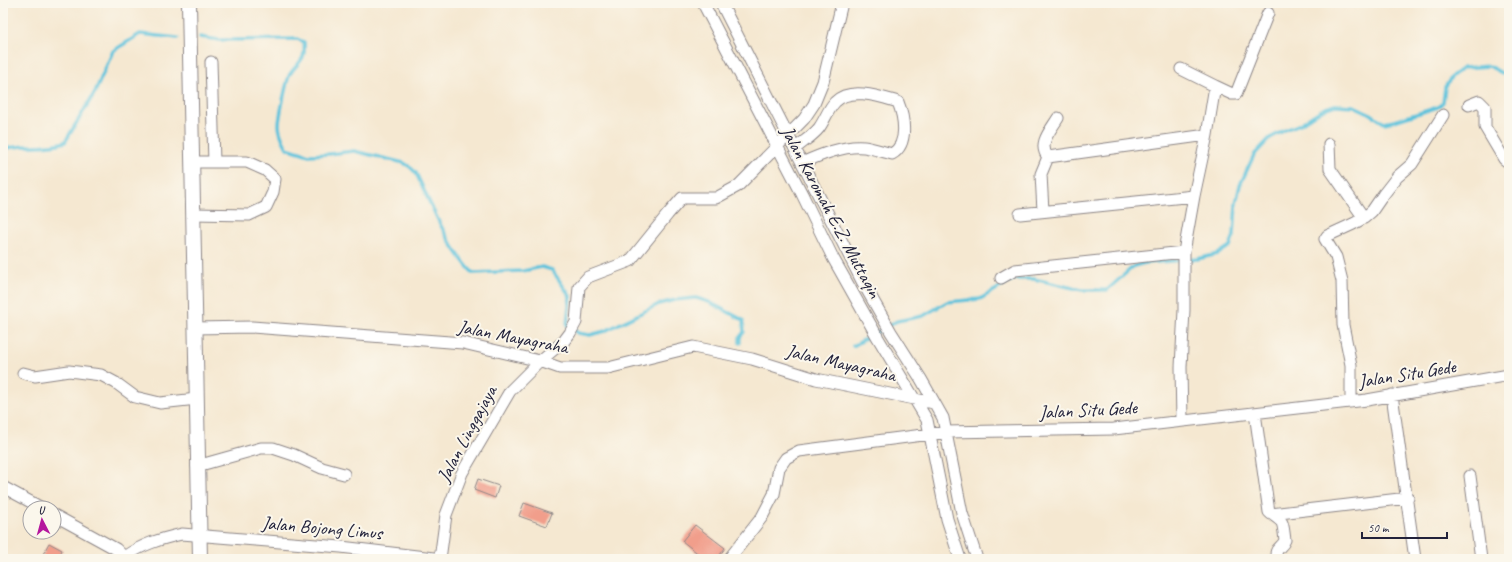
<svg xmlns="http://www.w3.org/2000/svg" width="1512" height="562" viewBox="0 0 1512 562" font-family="Caveat,sans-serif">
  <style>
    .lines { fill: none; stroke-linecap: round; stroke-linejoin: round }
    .stream { stroke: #5ec3dc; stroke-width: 3.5 }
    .building { fill: #f19e8b }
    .minor-casing { stroke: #8c8586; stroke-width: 13 }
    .major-casing { stroke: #8c8586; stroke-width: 16 }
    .minor { stroke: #fff; stroke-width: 11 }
    .major { stroke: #fff; stroke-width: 14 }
    .labels { text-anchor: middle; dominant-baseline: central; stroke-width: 4; stroke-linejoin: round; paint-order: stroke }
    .street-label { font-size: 19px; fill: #22223b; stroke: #fbf7ec }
  </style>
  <rect width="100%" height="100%" fill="#fbf7ec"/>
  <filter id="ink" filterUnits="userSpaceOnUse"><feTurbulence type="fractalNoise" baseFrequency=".025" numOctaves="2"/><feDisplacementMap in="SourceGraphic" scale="8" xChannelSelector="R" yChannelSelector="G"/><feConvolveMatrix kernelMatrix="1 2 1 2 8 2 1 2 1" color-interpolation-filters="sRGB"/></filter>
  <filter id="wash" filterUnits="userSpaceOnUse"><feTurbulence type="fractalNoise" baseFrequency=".012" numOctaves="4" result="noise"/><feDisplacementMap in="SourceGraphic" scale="16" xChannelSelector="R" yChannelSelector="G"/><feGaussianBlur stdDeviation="0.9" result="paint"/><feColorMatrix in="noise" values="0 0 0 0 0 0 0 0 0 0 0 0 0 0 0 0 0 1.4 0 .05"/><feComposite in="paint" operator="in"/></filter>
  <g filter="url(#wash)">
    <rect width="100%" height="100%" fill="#f5e8d1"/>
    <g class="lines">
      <!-- stream -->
      <path class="stream" d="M200 37 219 40 297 39 304 42C306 62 299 60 290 74 287 78 279 118 279 125 279 134 283 140 287 148L309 155 329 154 354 151 404 163 410 167 416 173C432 207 447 245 473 273L523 271 542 267 552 270 570 296 567 325 578 333 590 335 605 331 659 304 675 300 696 298 709 302 743 320 744 332 740 337V343
        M3 149C23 143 45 149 65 142L95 92 113 51 140 34 178 38
        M853 346 897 321 923 316 947 302 980 299 1014 279H1034L1082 290H1107L1134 266 1145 263 1197 259 1218 254 1230 246 1234 236 1236 203 1240 185 1254 155 1270 138 1285 130 1300 124 1323 109 1335 105 1354 106 1371 114 1384 123 1394 121 1438 107 1443 102 1445 87 1452 76 1463 68 1489 66 1509 77"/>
    </g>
    <g id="blocks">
      <!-- building -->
      <path class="building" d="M478 479 499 486 495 498 474 490Z
        M524 503 552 513 547 526 519 516Z
        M695 525 725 548 717 559H705L682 541Z
        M49 543 62 550 58 559H48L42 556Z"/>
    </g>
  </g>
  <g filter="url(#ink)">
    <use href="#blocks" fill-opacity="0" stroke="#8c8586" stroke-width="1"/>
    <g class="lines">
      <!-- minor casing -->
      <g class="minor-casing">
        <path id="minor" d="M703 3 802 194 833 258 878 338 927 420 947 519 960 559
          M721 3 862 281 891 332 921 379 943 418 962 513 977 559
          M211 62 214 162
          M1181 69 1215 86
          M1469 105 1479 101 1485 107V127L1504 159 1509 163
          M1058 118C1051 130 1037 144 1048 157L1207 135
          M1329 144 1330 169 1364 218 1353 224 1327 236 1325 239 1336 257 1342 281 1343 325 1351 365V402
          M795 149C802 142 813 136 819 128 825 120 828 109 835 102 850 86 881 97 898 102 904 117 909 144 892 154 883 152 873 148 864 147 844 145 820 155 802 163
          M192 162H247L265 170 275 179 273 192 266 207 249 215 193 214
          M1043 211 1041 174 1048 157
          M1020 214 1194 196
          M1364 218 1372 211 1383 195 1397 177 1412 164 1443 115
          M1001 278 1015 270 1184 252
          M195 328 252 327 463 343 540 361 560 368H608L693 347 752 359 816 379 934 403
          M23 373 35 376 69 371 101 375 116 383 135 397 160 403 197 399
          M1392 395 1415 559
          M1255 413 1269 512C1285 524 1282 519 1285 540 1282 549 1272 548 1278 559
          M1182 421 1181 367 1184 310V252L1194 196 1207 135 1215 86 1232 94H1236L1268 13
          M197 466 261 448H273L294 455 322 468 344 474
          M1470 476 1481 559
          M3 487 42 508
          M1271 514 1408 498
          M54 515 116 549 124 557V559
          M124 557C143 544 160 539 182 534L341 547 442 559
          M440 559 446 515 462 473 510 391 540 361 564 341 570 333 576 322 579 287 588 277 630 261 668 214 682 198H716L738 186 804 119 814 104 823 82 842 3
          M729 559 762 517 774 494 779 468 786 458 799 451 946 432 1114 429 1367 400 1509 375"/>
      </g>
      <!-- major casing -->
      <g class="major-casing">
        <path id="major" d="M189 3 200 559"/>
      </g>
      <!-- minor -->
      <use href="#minor" class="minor"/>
      <!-- major -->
      <use href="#major" class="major"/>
    </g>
  </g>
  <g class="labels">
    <!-- street labels -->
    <g class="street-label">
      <text transform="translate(831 212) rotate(62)">Jalan Karomah E.Z. Muttaqin</text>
      <text transform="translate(513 337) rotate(11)">Jalan Mayagraha</text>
      <text transform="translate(841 363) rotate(13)">Jalan Mayagraha</text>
      <text transform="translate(1407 374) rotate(-9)">Jalan Situ Gede</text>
      <text transform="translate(1088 410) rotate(-3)">Jalan Situ Gede</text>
      <text transform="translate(467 434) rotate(-62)">Jalan Linggajaya</text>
      <text transform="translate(322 528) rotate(5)">Jalan Bojong Limus</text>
    </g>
  </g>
  <!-- margin -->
  <rect width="1512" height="562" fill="none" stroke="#fbf7ec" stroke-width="16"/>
  <!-- north arrow -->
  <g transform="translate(42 520) rotate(354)"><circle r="19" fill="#fbf7ec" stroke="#a4a2a5"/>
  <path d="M0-3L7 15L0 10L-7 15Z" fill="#b5179e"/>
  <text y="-6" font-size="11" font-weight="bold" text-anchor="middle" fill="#22223b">U</text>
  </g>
  <!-- scale -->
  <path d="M1362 532v6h85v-6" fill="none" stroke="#22223b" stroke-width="2"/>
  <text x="1368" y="532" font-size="12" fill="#22223b" stroke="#fbf7ec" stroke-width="3" paint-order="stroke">50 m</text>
</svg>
